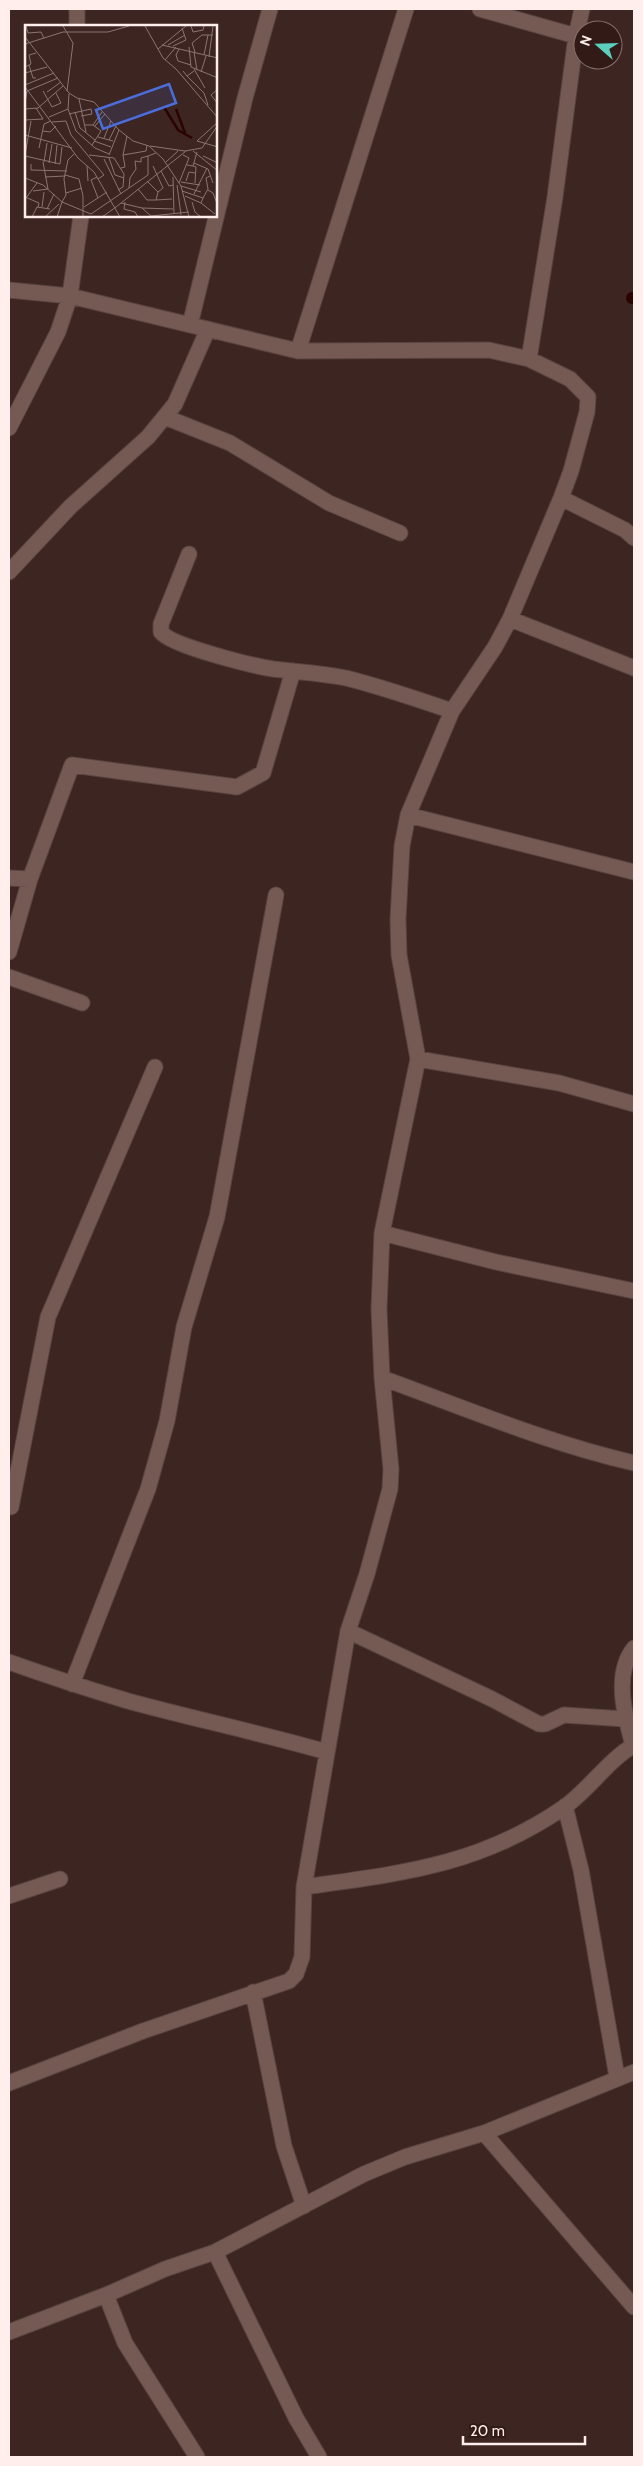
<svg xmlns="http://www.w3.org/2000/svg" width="643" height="2466" viewBox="0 0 643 2466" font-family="Cabin,sans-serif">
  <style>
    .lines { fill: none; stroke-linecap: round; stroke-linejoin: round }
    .stream { stroke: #2b0301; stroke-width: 12 }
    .lane-casing { stroke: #584440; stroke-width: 17 }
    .street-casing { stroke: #584440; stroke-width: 17 }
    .lane { stroke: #755a54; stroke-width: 15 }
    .street { stroke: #755a54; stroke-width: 15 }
    .inset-river { fill: none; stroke: #2b0301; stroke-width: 2.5 }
    .inset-road { fill: none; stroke: #8b7572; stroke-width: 1 }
    .view { fill: #4a6edc; fill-opacity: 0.15; stroke: #4a6edc; stroke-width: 2.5 }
    .inset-edge { fill: none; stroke: #ffeeeb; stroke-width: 2.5 }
  </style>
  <rect width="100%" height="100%" fill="#3d2521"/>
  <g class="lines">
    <!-- stream -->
    <path class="stream" d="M632 298H634"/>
    <!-- lane casing -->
    <g class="lane-casing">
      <path id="lane" d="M480 9 576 36
        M77 26V9
        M9 290 70 296 298 351 489 350 529 359 570 379 588 397 587 412 571 471 561 498 510 619 495 647 452 711 408 815 402 846 398 919 399 955 418 1059 382 1233 379 1309 382 1378 391 1469 390 1489 367 1574 348 1631 304 1887 302 1957 296 1974 289 1981 143 2031 9 2083
        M190 325 245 98 270 9
        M298 351 406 9
        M529 359 555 197 576 36 582 9
        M165 417 230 443 329 503 400 533
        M9 428 58 332 70 296 81 216
        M561 498 625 530 634 538
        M189 554 161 624V632C171 646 254 666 273 669 298 672 321 673 346 678 382 687 417 699 452 711
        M9 572 71 506 148 437 175 404 208 329
        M510 619 634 668
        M408 815 634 872
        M9 878 30 879
        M9 952 30 879 72 765 237 787 263 773 293 671
        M9 977 82 1003
        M418 1059 559 1083 634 1104
        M382 1233 496 1262 634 1291
        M382 1378C465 1408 547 1443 634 1463
        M9 1506 11 1507 48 1317 155 1067
        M348 1631 492 1699 539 1724H545L564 1715 625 1719
        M9 1662C48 1676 88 1689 128 1701 194 1719 261 1733 327 1752
        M72 1684 148 1489 167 1421 184 1327 217 1217 276 895
        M633 1745C625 1717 613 1674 634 1648
        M565 1806 581 1870 617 2077
        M304 1887C402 1873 478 1866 563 1808 589 1790 607 1761 634 1745
        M9 1896 60 1879
        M253 1992 284 2146 304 2206"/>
    </g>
    <!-- street casing -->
    <g class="street-casing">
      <path id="street" d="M484 2133 634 2307
        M215 2252 296 2418 319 2457
        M106 2295 125 2343 197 2457
        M9 2332 106 2295 165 2269 215 2252 364 2174 405 2157 484 2133 634 2072"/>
    </g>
    <!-- lane -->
    <use href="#lane" class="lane"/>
    <!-- street -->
    <use href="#street" class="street"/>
  </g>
  <!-- overview -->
  <g transform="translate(25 25)">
    <rect width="192" height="192" fill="#3d2521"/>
    <path class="inset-river" d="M139 82 153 105 167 113M151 84 160 108"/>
    <path class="inset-road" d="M1 1 3 8 16 7 19 13M38 1 48 18 42 66M120 1 138 33 151 44 193 93M166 1 168 7 178 5 179 1M0 12 44 68 52 73 69 77 94 105 108 116 124 121 138 134 156 161 164 192M0 19 38 7H83L104 1M137 20 193 33M143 20 160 10M148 21 161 15 157 3M164 22 166 42 193 53M133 24 161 1M154 24 151 30 153 36 166 40M169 27 172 45M170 27 167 18 177 10H188M179 30 183 10M184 32 188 1M140 35 151 22M4 40 8 53H11M0 42 6 39 4 30 11 28M169 44 180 63M158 46 162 51 169 46M176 47 181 31M0 48 22 42M162 51 179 68 183 80M0 60 29 48M0 62 53 133 69 147 95 192M193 64 186 70 193 79M18 66 27 82 36 78 31 68M22 67 36 57M44 69 43 84 51 106 70 123 84 129M54 74 61 107M0 78 2 66 33 53M0 84 13 83 38 61M50 87 55 103 70 115M44 89 66 84 67 89 56 91M24 92 43 84M0 95 18 94 11 83M27 97 41 96 46 110 79 150 73 154M193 97 172 116 193 122M60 100H68L76 106 67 120M68 100 77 87M70 101 80 89M18 106 25 107 31 101M0 110 47 123M102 111 98 130 121 126 122 120M73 112 88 116M79 113 86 96M84 115 91 101M69 116 86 122M125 121 160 126 177 123 193 100M14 123 19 99 26 96M168 126 193 146M50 128 43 135 39 154 41 170 37 177 66 189 123 150M0 130 6 96M64 130 89 133 99 149 98 162 93 165M84 130 94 105M0 131 35 139 37 122M178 131 193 138M84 133 90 150 99 153M79 134 96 169M19 137 22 118M141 137 153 126M24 138 27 119M169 138 183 144 188 158M6 139V145L42 146M30 139 32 120M162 140 168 141 172 127M62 141 63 156M168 141 171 142 170 158M96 143 100 142 98 130M136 146 144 161 148 160M40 150 54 154 58 171V192M123 150V131L131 128M20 152 40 151M72 152 66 155 73 173M148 152 149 189M0 153 18 160 37 177 32 192M122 156 133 167 138 163 128 141M161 156 164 147 170 148M156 157 175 160M154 158 164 133 158 130M152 160 156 190M156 161 176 167M104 163 105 153 111 144 110 136 116 137V133L123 131M113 164 122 175H131M183 165 188 168 193 181M8 166 23 164 18 137M157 166 178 173 176 178 160 171M133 167 131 175 147 174M41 168 57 163M169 169 182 143M0 172 14 178 13 182M1 173 12 158M178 173 183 164 181 153 185 151M100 177 99 184 110 187 113 192M167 177 170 187 176 192M96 178 117 183 126 191 164 187M176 178 190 189M17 182 19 167M59 182 82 167M91 182 161 126M117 183 148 184M22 184 29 169M7 192 12 182 25 184M20 192 34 179M77 192 91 182"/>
    <path class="view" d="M144 59 151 78 78 104 71 85Z"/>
    <rect width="192" height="192" class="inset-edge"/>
  </g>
  <!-- border -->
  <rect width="643" height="2466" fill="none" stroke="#ffeeeb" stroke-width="20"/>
  <!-- north arrow -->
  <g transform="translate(598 45) rotate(290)"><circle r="24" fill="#321b17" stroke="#846f6c"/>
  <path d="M0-4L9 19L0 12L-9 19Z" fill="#5bcebc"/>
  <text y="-8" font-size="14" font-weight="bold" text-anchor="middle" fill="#ffeeeb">N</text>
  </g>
  <!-- scale -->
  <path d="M463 2436v8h122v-8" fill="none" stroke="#ffeeeb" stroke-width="2.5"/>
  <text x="470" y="2436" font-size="15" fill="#ffeeeb" stroke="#321b17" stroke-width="4" paint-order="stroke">20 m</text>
</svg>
